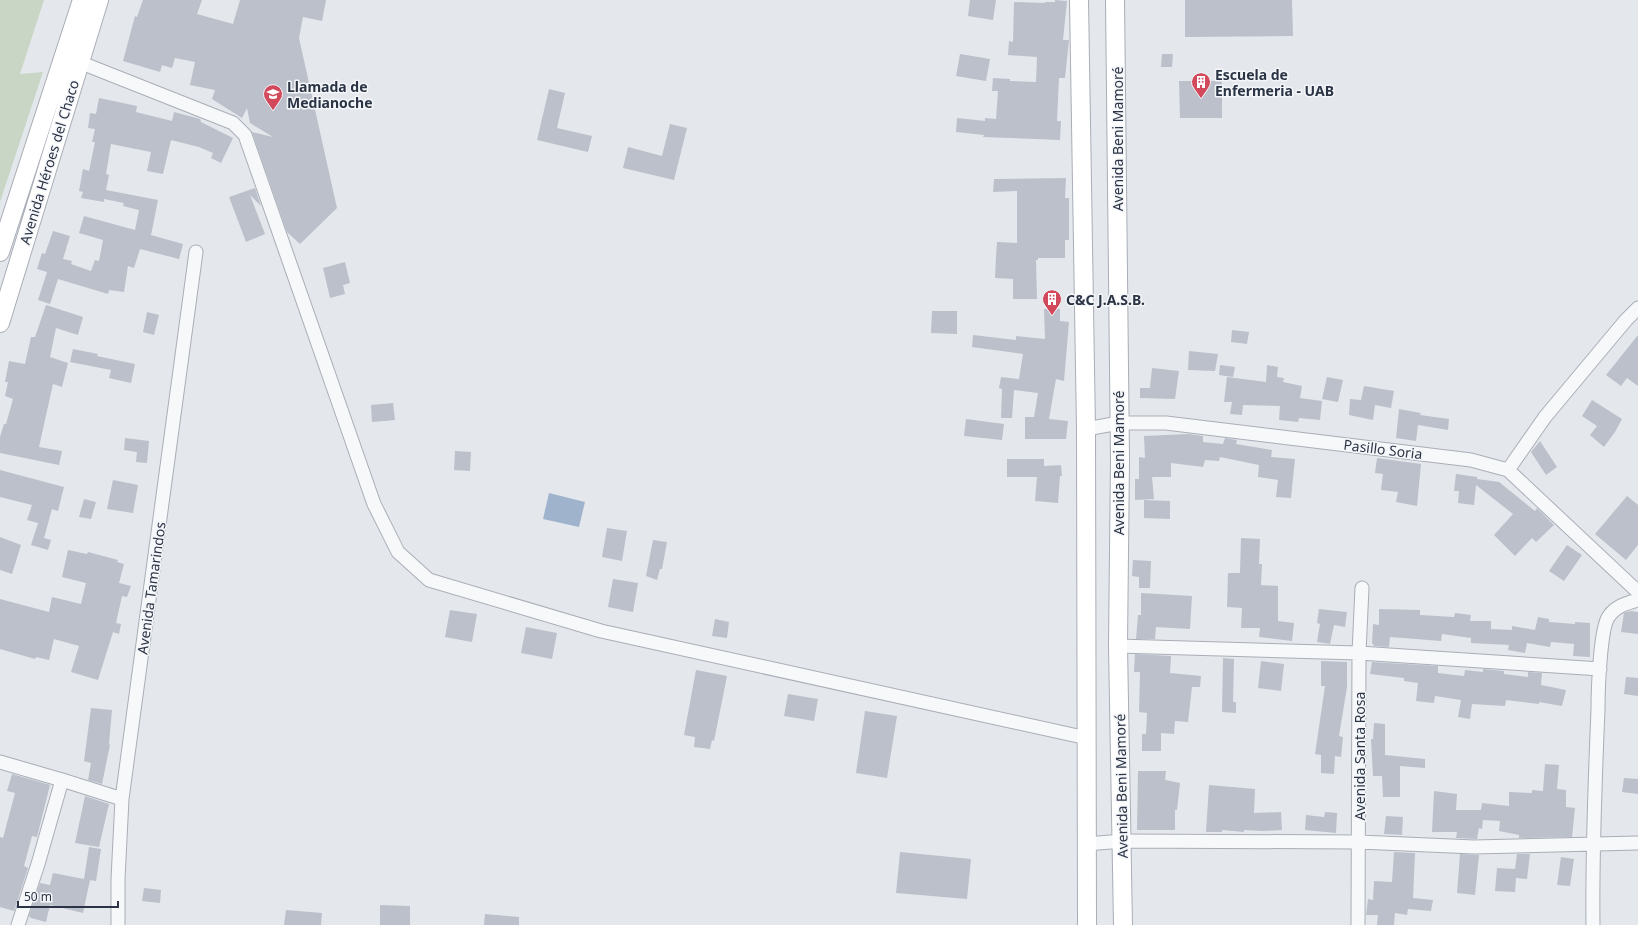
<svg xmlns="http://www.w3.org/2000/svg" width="1638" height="925" viewBox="0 0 1638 925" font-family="'Noto Sans',sans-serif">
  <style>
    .green { fill: #c9d6c5 }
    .water { fill: #9fb4cc }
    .building { fill: #bbc0ca }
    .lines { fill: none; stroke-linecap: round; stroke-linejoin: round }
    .street-casing { stroke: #a9aeb7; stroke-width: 15 }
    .secondary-casing { stroke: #a9aeb7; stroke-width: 20 }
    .street { stroke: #f7f8fa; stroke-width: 13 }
    .secondary { stroke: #fff; stroke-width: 18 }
    .labels { text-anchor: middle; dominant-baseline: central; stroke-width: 3; stroke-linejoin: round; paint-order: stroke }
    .poi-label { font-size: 14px; font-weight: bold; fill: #2b3445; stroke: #f4f6f9; text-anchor: start }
    .street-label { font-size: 14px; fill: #2b3445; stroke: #f4f6f9 }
  </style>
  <rect width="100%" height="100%" fill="#e4e7ec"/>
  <!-- green -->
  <path class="green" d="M0 0H44L20 74 43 72 0 202Z"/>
  <!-- water -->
  <path class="water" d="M549 493 585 502 579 527 543 519Z"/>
  <!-- building -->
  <path class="building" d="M143 0H202L197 14 233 24 240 0H326L322 21 303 17 299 38 337 208 300 244 287 232 252 132 273 137 250 123 247 108 242 118 212 99 215 90 190 85 195 62 175 58 172 68 162 65 160 72 123 61 135 16 137 17Z
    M970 0H996L993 20 968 16Z
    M1055 0 1067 1 1063 40H1069L1065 78H1059L1057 121H1061L1060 140 983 137 984 135 956 132 957 118 985 121V118L996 119 998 91H992L993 78 1010 79V81L1036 82 1037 57 1008 55 1009 41 1013 42 1014 2 1045 3V2H1055Z
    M1185 0H1292L1293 36 1185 37Z
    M960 54 990 59 986 81 956 76Z
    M1162 54H1173L1172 67H1161Z
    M1179 81H1222V118H1180Z
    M549 89 565 93 557 128 592 136 588 152 537 140Z
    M99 98 137 106 136 112 172 121 174 112 200 119 201 122 233 138 221 163 211 158 213 153 199 147 171 140 163 174 147 171 151 152 111 144 106 174 109 175 106 190 158 200 151 235 183 244 179 259 140 249 134 268 128 266 124 292 109 290 108 294 58 279 50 304 38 300 47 272 37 269 42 253 45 254 53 231 70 236 63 259 72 261 71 264 91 271 95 260 99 261 103 240 79 233 84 216 135 230 139 210 123 206 124 203 104 199V202L81 198 83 192 79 191 83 169 89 171 95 142H92L95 129 88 128 90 113 96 114Z
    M670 124 687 128 674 180 623 168 628 147 662 156Z
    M1066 178 1065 198H1069V240H1065V258H1038V260H1036L1037 299H1013V279L995 278 996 257 997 242 1017 243V191L993 192 994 179Z
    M255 188 261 206 250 195 265 234 246 242 229 197Z
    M345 262 350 283 343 285 345 294 330 298 323 268Z
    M46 305 83 317 78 335 56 328 50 357 68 363 62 387 53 384 39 447 62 451 59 465 0 453V437L4 424H6L13 399 5 396 8 382H5L9 361 25 364 31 337H35Z
    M1044 309H1060V321L1069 322 1064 381 1056 379 1049 419 1068 421 1066 439H1025V417H1034L1038 393 1014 390 1012 418H1001L1002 389 999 388 1001 377 1019 379 1023 354 972 347 973 335 1016 340V336L1045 339Z
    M932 311H957V334L931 333Z
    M147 312 159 315 154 335 143 332Z
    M1232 330 1249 332 1247 344 1231 342Z
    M1638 335V386L1627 378 1621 386 1606 375Z
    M73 349 98 354 97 356 135 364 131 383 109 378 111 370 70 362Z
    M1189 351 1218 354 1215 371 1188 370Z
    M1220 365 1235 367 1233 377 1219 375Z
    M1267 365 1278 367 1277 377 1284 378 1283 382 1302 386 1300 398 1322 401 1320 420 1299 418 1298 422 1279 420 1280 406 1243 405 1242 415 1230 414 1232 402H1224L1227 377 1266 382Z
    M1152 368 1179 371 1175 399 1140 398V388H1150Z
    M1327 377 1343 380 1338 402 1322 399Z
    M1364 386 1394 391 1391 408 1375 405 1373 420 1349 415 1350 399 1361 400Z
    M1592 400 1622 419 1615 432 1604 447 1590 435 1597 426 1582 416Z
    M393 403 395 420 372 422 371 405Z
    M1399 409 1421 413 1420 415 1449 419 1448 430 1418 425 1416 441 1396 438Z
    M966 419 1004 424 1002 440 964 436Z
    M1189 434 1203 436V442L1223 444 1225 438 1237 440 1236 444 1272 450 1271 457 1295 459 1291 498 1276 497 1278 480 1258 477 1259 465 1220 457 1219 461 1205 460 1203 467 1171 463V477H1152L1154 499 1135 500V479H1139V457L1145 458 1144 436Z
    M125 438 149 441 147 463 136 462 137 452 124 450Z
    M1540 441 1557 467 1546 475 1531 452Z
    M455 451 471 452 470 471 454 470Z
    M1377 458 1421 464 1417 506 1396 502 1398 492 1381 490 1383 474 1375 473Z
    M1007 459H1044V466L1061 465 1062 476H1060L1058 503 1035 501 1037 477H1007Z
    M0 470 64 487 58 511 52 509 44 538 51 540 48 550 31 545 38 523 27 520 32 505 0 497Z
    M1456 474 1477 477V479L1499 482 1535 511 1537 508 1554 525 1536 542 1532 538 1515 556 1494 535 1513 514 1476 485 1474 505 1458 503 1459 491H1454Z
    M113 480 138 485 133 513 107 509Z
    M1627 496 1638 505V545L1626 560 1595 534Z
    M84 499 96 502 91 519 79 517Z
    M1144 500 1170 501V519L1144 518Z
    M607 528 627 531 622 561 602 557Z
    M0 537 21 545 12 574 0 570Z
    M1241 538 1260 539 1259 564H1262L1261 585 1278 586V621L1294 623 1292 641 1259 637 1260 628H1241L1242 608 1227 607 1228 573H1240Z
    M653 540 667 542 662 569H660L657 580 646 576Z
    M1567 545 1582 555 1564 581 1549 571Z
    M68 550 87 554 88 552 118 560 117 562 124 564 119 583 131 586 127 597 122 596 116 623 121 624 119 634 113 632 98 680 71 672 79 646 54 639 49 660 36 657 35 659 0 649V599L49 612 52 597 81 604 86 583 62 577Z
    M1133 560 1151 561 1150 588H1139V577L1132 576Z
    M613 579 638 583 633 612 608 607Z
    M1141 593 1192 596 1190 629 1156 627 1155 639H1136L1138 615H1141Z
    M1319 609 1347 612 1345 627 1334 625 1330 644 1317 642 1320 624 1317 623Z
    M1379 609 1420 610V615L1454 617 1455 613 1471 615 1470 621H1491V629L1512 630V626L1535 630 1538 617 1549 619V622L1575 624V622L1590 623V657L1573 656 1574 644 1551 642 1550 647 1527 643 1525 653 1508 650 1509 645 1471 643V638L1442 634 1441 641 1390 637 1389 647 1373 646 1374 644H1372L1373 624 1379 625Z
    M450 610 477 614 472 642 445 637Z
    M1631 611 1638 612V634L1621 632 1624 613Z
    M715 619 729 622 727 638 712 636Z
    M526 627 557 633 552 659 521 653Z
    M1135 654 1171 656 1170 673 1201 676 1200 687H1192L1188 722 1175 721 1174 734 1161 733V751H1142V734H1146L1147 713 1139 712 1140 672H1134Z
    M1223 658 1234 659 1233 702H1236V713L1222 712Z
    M1261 661 1284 664 1281 691 1258 688Z
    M1321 661 1347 662V687L1339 736 1343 737 1341 757 1335 756 1334 774 1321 773V755L1315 754 1325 686H1321Z
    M1372 662 1438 666V673L1464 676 1465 670 1483 672V669L1504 671V674L1528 677V672L1542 673 1541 685 1566 690 1562 706 1539 702V704L1506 700 1505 706 1472 704 1470 719 1458 717 1461 700 1435 696 1434 703 1416 701 1418 683 1404 681V678L1370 674Z
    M696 670 727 676 714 741 712 740 710 749 694 747 695 737 684 735Z
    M1626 677 1638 678V696L1624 694Z
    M788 694 818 699 814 721 784 716Z
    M91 708 112 710 109 744 110 745 102 784 88 780 91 763 84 761Z
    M865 711 897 716 887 778 856 773Z
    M1374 723 1385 724V755L1425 759V768L1400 766V797H1383L1382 776H1373L1371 739H1373Z
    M1545 764 1559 765 1557 789 1566 790V807L1575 808 1572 837 1519 838V835L1499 831 1500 821 1483 820 1482 829 1479 828 1477 839 1456 838 1457 832H1432L1434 791 1457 794 1456 810H1481L1482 803 1509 806V792L1532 793V790L1543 791Z
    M1138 771H1166L1165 780 1180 783 1177 810H1175V830H1137Z
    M12 774 50 785 37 837 32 836 24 866 28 868 14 911 0 907V837L3 838 15 793 7 791Z
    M1624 778 1638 779V794L1622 792Z
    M1209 785 1255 789 1254 813 1281 812 1282 830 1263 831 1244 830V832L1222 830V832H1206Z
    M85 796 109 804 99 847 75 843Z
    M1325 812 1337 813 1336 833 1305 830 1306 815 1324 817Z
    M1386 816 1403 817 1402 835 1384 834Z
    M89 847 101 849 96 881 90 880 83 913 50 905 46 922 31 918 29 916 40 883 50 885 53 873 84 879Z
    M900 852 971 859 967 899 896 893Z
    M1394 852 1415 853 1413 898 1433 900 1431 911 1408 909 1407 915 1395 913 1394 925H1377L1378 915H1366L1368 899 1373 900 1374 881 1392 882Z
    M1460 854 1479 855 1475 895 1457 893Z
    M1517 854H1530L1527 879 1516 878 1515 892 1495 891 1497 868 1515 869Z
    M1561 857 1574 859 1570 886 1557 885Z
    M144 888 161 890 160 903 142 901Z
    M380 905 410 906V925H380Z
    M286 910 322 913 321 925H284Z
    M485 914 519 917V925H484Z"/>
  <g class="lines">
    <!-- street casing -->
    <g class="street-casing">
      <path id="street" d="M79 62 233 123 245 135 374 504 398 552 429 580 601 631 1087 738
        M1086 429 1119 423H1166L1471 460 1508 470 1638 592
        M1508 470 1545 417 1626 320 1638 308
        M1118 646 1359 653 1600 669
        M0 762 62 780 38 864 18 925
        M62 780 122 799
        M1086 844 1123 841 1359 842 1474 847 1638 843
        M118 925V879L122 799 196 252
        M1358 925 1359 653 1362 588
        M1593 925C1592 853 1595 781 1598 709 1598 692 1600 627 1609 616 1616 606 1627 603 1638 600"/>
    </g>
    <!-- secondary casing -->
    <g class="secondary-casing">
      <path id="secondary" d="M1079 0 1086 429 1087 925
        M1115 0 1120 459 1118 646 1123 925
        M0 252 82 0
        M0 323 99 0"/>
    </g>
    <!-- street -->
    <use href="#street" class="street"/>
    <!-- secondary -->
    <use href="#secondary" class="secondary"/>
  </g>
  <!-- icons -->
  <defs>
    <g id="building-pin" transform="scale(1)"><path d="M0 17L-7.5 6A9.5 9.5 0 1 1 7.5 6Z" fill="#d1495b" stroke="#f4f6f9"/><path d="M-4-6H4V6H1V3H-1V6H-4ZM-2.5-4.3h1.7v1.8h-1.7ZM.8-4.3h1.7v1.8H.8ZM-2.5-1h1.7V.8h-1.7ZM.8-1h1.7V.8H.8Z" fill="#fff"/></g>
    <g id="university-pin" transform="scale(1)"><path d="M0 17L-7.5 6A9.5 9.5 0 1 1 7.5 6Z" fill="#d1495b" stroke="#f4f6f9"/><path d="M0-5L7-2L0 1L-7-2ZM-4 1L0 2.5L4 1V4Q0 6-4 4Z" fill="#fff"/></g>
  </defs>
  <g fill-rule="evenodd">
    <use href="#building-pin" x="1201" y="82"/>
    <use href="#university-pin" x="273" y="94"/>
    <use href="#building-pin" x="1052" y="299"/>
  </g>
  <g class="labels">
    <!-- poi labels -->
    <g class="poi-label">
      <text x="1215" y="74">Escuela de<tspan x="1215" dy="16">Enfermeria - UAB</tspan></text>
      <text x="287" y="86">Llamada de<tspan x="287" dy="16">Medianoche</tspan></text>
      <text x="1066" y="299">C&amp;C J.A.S.B.</text>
    </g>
    <!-- street labels -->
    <g class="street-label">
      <text transform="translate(1117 139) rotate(-90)">Avenida Beni Mamoré</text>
      <text transform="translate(49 162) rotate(-73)">Avenida Héroes del Chaco</text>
      <text transform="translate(1383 449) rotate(7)">Pasillo Soria</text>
      <text transform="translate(1118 463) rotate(-90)">Avenida Beni Mamoré</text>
      <text transform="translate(151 588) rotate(-82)">Avenida Tamarindos</text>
      <text transform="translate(1359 756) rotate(-90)">Avenida Santa Rosa</text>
      <text transform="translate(1121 786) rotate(-91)">Avenida Beni Mamoré</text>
    </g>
  </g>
  <!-- scale -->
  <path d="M18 901v6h100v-6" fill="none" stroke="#2b3445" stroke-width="2"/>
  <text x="24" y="901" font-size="12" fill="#2b3445" stroke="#f4f6f9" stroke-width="3" paint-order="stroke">50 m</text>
</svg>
